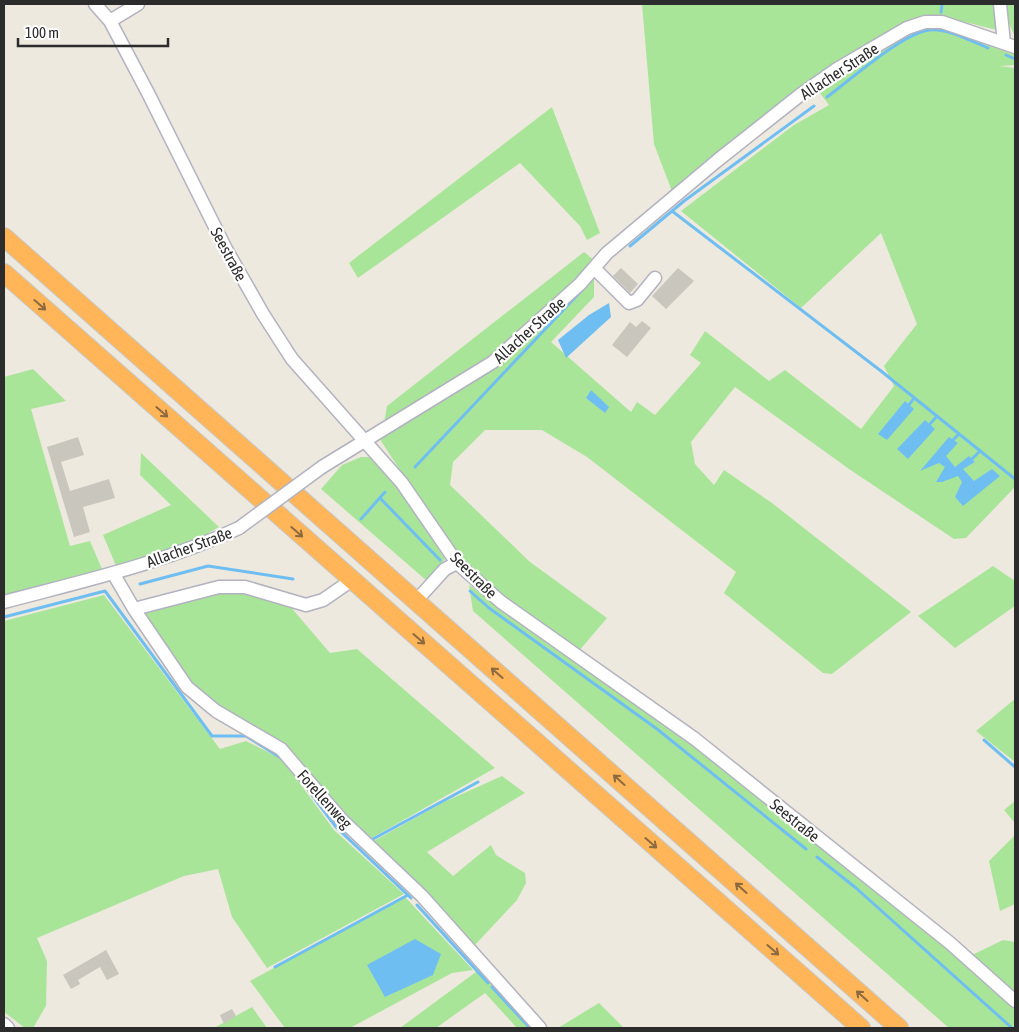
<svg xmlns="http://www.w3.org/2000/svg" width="1019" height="1032" viewBox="0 0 1019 1032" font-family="'Asap Condensed',sans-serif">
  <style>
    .green { fill: #a9e599 }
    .water { fill: #6fbef2 }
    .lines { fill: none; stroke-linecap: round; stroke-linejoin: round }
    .stream { stroke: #6fbef2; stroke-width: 3 }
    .building { fill: #c9c6bd }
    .minor-casing { stroke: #b2b2c0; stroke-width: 15 }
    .highway-casing { stroke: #c8c8c8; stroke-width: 20 }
    .minor { stroke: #fff; stroke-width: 12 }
    .highway { stroke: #ffb558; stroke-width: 18 }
    .minor-bridge-casing { stroke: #b2b2c0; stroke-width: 15; stroke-linecap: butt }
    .minor-bridge { stroke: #fff; stroke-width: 12 }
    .oneway { stroke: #8b6a40 }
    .labels { text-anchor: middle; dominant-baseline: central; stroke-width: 4.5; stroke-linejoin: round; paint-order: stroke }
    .street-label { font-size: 16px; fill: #2c2c2c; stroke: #fff }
  </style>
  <rect width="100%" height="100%" fill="#eee9de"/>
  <!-- green -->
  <path class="green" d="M642 4H995L997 30 936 15 913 21 673 194 654 144Z
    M1005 4H1015V37L1009 23Z
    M938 27 1015 55V65L1000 66 1015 68V487L966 538 954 539 849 469 735 387 691 442 695 464 714 485 724 470 772 503 911 612 832 674 823 673 724 593 736 572 587 457 542 430H485L453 462 450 485 530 562 607 618 578 652 503 599 460 562 381 441 387 406 584 252 594 260V297L551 342 631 412 637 402 655 415 701 363 690 355 705 331 769 381 785 370 861 429 894 386 884 366 917 324 881 233 801 308 681 211 794 125 829 105 820 93 910 31Z
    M552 107 600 233 587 240 580 226 520 163 358 278 349 263Z
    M33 369 66 401 31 409 70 546 90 541 102 569 4 597V377Z
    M141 453 219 527 198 539 117 568 103 535 171 505 140 475Z
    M361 457H369L394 481 445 559 427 581 321 489 342 465Z
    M993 566 1015 581V606L955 648 918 616Z
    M469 585 668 725 936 937 1015 1006V1028H949L473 611Z
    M225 591 242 593 289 605 330 653 357 649 495 768 370 839 282 744 218 709 193 686 150 628 145 613Z
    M104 595 220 749 246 741 282 759 334 830 404 894 267 968 232 917 218 869 184 876 37 938 47 961 46 1006 33 1028H25L4 1012V621Z
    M1015 699V762L976 731Z
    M502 776 525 793 427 852 453 876 491 845 496 855 525 873 526 883 517 900 474 946 372 842 444 802Z
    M1015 801V823L1004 810Z
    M1015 835V904L1000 911 989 861Z
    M405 897 473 970 452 973 350 1028H285L250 981Z
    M1003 940 1015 942V995L972 955Z
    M480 969 545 1028H517L485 993 436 1028H400Z
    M599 1003 624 1028H558Z
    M252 1007 267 1028H214Z"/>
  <!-- water -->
  <path class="water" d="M609 303 611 317 566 358 558 340 589 315Z
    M591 390 609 407 605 413 586 398Z
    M905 401 914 409 887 440 878 434Z
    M925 420 935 429 908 459 897 449Z
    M949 437 958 443 946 456 955 467 969 456 975 462 963 469 974 481 992 469 1000 476 963 506 955 497 962 482 958 476 942 482H936L945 467 939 463 920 471Z
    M415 939 441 954 433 975 385 997 367 965Z"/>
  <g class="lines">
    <!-- stream -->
    <path class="stream" d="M941 12 942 4
      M1006 55 1015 59
      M827 97C850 80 903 33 929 30 948 28 971 41 988 48
      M672 211 881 371 1015 479
      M630 246 684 201 814 106
      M909 405 914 398
      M930 424 937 416
      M953 440 959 434
      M972 459 980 451
      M415 467 583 289
      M380 498 440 560
      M361 519 385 492
      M140 584 208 566 293 579
      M470 591 489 608 657 729 806 849
      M4 617 105 591 212 736H246L281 758
      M984 740 1015 767
      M312 795 336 827 411 898
      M373 839 478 782
      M817 857 856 888 1012 1028
      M417 905 488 983
      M275 967 408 895
      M492 987 530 1028"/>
  </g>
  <!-- building -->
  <path class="building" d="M621 268 638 284 630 293 613 276Z
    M678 268 694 281 666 309 652 296Z
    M642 321 651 328 627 357 612 345 630 322 636 327Z
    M78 437 84 455 61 462 70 491 109 479 115 498 83 507 90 532 74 537 47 447Z
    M106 950 119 974 107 980 100 967 78 980 80 984 71 989 63 975Z
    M232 1009 236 1016 224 1024 220 1015Z"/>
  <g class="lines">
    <!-- minor casing -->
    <g class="minor-casing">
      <path id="minor" d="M95 4 110 21 148 93 226 249 263 314 292 359 402 483 457 563 501 602 695 739 950 943 1015 1001
        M1000 4 1004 43
        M110 21 138 4
        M594 268 629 303 637 300 655 278
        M322 467 493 362 580 284 607 253 718 160 800 95 837 69 907 28 925 22H942L1015 47
        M113 573 134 609 187 687 216 711 281 749 341 819 422 896 540 1028
        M416 601 445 569 457 563
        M4 602C83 581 164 563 239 528
        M134 609 219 587H245L306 605 323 600 352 580
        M4 1024 8 1028"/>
    </g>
    <!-- highway casing -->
    <g class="highway-casing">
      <path id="highway" d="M4 237 899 1028
        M4 273 861 1028"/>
    </g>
    <!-- minor -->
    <use href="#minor" class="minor"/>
    <!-- highway -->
    <use href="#highway" class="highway"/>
    <!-- minor-bridge casing -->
    <g class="minor-bridge-casing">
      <path id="minor-bridge" d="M239 528 322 467"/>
    </g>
    <!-- minor-bridge -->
    <use href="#minor-bridge" class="minor-bridge"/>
  </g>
  <!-- one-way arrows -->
  <defs><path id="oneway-shaft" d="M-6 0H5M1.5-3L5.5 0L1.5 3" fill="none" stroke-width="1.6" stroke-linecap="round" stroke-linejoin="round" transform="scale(1.25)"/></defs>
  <g class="oneway">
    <use href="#oneway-shaft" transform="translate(40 305) rotate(41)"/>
    <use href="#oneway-shaft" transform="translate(162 412) rotate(41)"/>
    <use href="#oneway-shaft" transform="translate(297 532) rotate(41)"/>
    <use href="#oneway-shaft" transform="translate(419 639) rotate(41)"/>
    <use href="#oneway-shaft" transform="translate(497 673) rotate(-139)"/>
    <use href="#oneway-shaft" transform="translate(619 780) rotate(-138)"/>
    <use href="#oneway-shaft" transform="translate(651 843) rotate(41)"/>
    <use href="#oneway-shaft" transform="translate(741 888) rotate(-138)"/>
    <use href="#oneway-shaft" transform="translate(773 950) rotate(41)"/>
    <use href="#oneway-shaft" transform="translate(862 996) rotate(-138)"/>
  </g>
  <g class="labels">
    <!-- street labels -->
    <g class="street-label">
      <text transform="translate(839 71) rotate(-33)">Allacher Straße</text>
      <text transform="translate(229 254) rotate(62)">Seestraße</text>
      <text transform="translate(529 330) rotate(-42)">Allacher Straße</text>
      <text transform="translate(189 547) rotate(-20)">Allacher Straße</text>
      <text transform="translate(474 575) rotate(45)">Seestraße</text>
      <text transform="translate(325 799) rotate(48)">Forellenweg</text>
      <text transform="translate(795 820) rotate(39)">Seestraße</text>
    </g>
  </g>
  <!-- border -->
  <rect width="1019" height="1032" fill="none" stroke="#2c2c2c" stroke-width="10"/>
  <!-- scale -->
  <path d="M18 38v8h150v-8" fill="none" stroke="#2c2c2c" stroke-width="2.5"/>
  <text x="25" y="38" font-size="15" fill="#2c2c2c" stroke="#ffffff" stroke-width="4" paint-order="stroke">100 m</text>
</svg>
